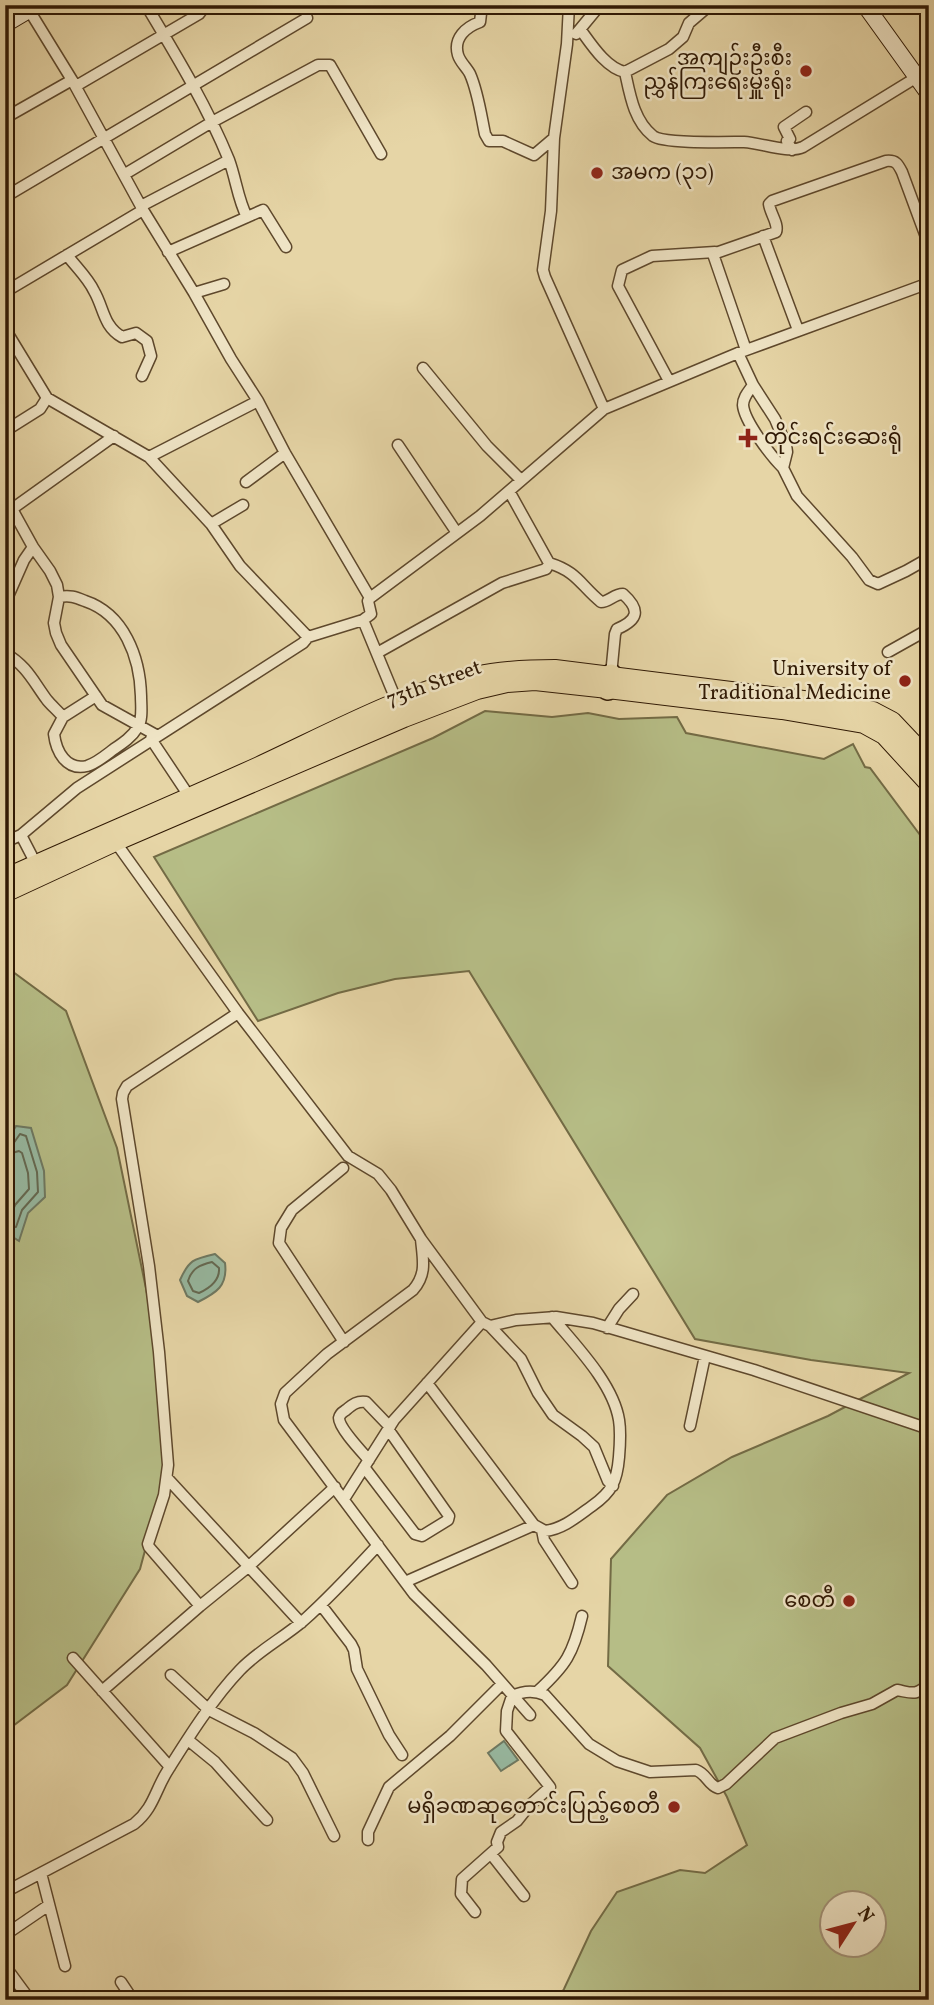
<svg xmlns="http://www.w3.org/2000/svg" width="934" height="2005" viewBox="0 0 934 2005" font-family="Vollkorn,'Noto Sans Myanmar',serif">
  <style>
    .green { fill: #b6bd86; stroke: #736b45; stroke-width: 2; fill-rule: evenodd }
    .water { fill: #97b9a1; stroke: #6e7962; stroke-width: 2 }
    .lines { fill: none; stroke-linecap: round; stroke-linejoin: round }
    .shore { stroke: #646952; stroke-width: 2 }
    .street-casing { stroke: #5e482c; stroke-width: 13 }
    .secondary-casing { stroke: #301904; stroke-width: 18 }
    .primary-casing { stroke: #301904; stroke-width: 20 }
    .highway-casing { stroke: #301904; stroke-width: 24 }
    .street { stroke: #efe4c5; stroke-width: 10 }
    .secondary { stroke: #efe4c5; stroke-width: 16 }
    .primary { stroke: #e6d5a6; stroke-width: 18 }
    .highway { stroke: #e6d5a6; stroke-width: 21 }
    .poi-dot { fill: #8f2418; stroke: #efe4c5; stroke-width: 2.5 }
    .labels { text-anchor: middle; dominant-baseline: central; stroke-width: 5; stroke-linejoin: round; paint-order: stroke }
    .poi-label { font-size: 21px; fill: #301904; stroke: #efe4c5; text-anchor: end }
    .street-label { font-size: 21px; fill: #301904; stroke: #efe4c5 }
  </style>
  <rect width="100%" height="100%" fill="#e6d5a6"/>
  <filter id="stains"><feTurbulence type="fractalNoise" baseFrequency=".00286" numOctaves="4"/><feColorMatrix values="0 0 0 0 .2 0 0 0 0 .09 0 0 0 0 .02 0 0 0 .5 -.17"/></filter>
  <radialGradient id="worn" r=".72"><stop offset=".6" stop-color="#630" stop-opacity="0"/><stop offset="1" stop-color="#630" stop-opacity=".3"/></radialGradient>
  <!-- green -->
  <path class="green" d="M485 711 552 717 588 713 619 719 677 717 686 733 824 759 853 744 865 767 870 768 929 847V2000H557L564 1989 591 1931 617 1892 680 1870 705 1873 747 1845 727 1797 700 1748 608 1666 611 1559 667 1495 732 1457 828 1416 909 1373 811 1360 695 1339 469 971 395 979 338 993 258 1021 154 857 433 738ZM832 1904H874V1946H832Z
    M5 969H9L66 1011 117 1148 150 1308 168 1465 140 1569 67 1685 5 1732Z"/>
  <!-- water -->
  <path class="water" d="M16 1126 31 1128 44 1171 45 1197 28 1213 19 1241 5 1232V1144Z
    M215 1254 225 1263C228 1286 216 1293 198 1302L187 1296 180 1280C189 1260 193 1259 215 1254Z
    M504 1741 518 1760 501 1771 488 1753Z"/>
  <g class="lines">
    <!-- shore -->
    <path class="shore" d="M5 1146 13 1144 20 1134 26 1136 37 1172 38 1192 22 1210 16 1227H5
      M5 1155 19 1151 22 1153 28 1173 29 1189 15 1205 10 1217 5 1218
      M212 1262 219 1268C220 1281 210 1288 199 1293L193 1291 188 1281C192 1268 200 1265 212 1262Z"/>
    <!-- street casing -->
    <g class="street-casing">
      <path id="street" d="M146 5C176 55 207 106 229 160 236 179 238 200 247 217
        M482 5 480 22C466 27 453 38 458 55 460 62 467 68 470 74 478 92 481 115 485 134L489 141H503L534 155 554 138
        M493 5 500 7 501 5
        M569 5 567 44 554 138 551 211 543 270 545 277 604 409
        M29 10 72 80 143 210 194 293 231 359 258 401 285 453 370 598
        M580 29C591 44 606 68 625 72L669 49 683 37 689 23 710 5
        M576 34 600 5
        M625 72C630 95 634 121 653 136 664 144 727 142 744 142 762 143 788 154 803 147L917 77
        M76 86 199 14 206 5
        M5 118 72 80
        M792 150 787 141 790 139 784 127 806 112
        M125 174 212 122 318 65H330L381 154
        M5 197 307 18
        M141 206 229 160
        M763 236 798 330
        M168 252 263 210 286 247
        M67 255C76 267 88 278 94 291 104 308 103 326 122 337L136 333 147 341 151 356 142 376
        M5 292 143 210
        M194 293 224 284
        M5 329 47 398 149 457 211 524 240 566 308 637 363 620
        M746 350 713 254 776 232C779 224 770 213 769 204L772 201 886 161C896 160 898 164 902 172L929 245
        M738 353 753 385 775 419 786 445 787 452 783 468 797 496 852 557 869 580 878 584 906 571 929 558
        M423 368 487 446 521 480
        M669 381 618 286 622 270 652 256 715 252
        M753 385C749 391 743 397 743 405 744 421 771 456 783 468
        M5 431 40 409 47 398
        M398 445 457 533
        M149 457 258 401
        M246 482 285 453
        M12 509 33 547 50 571 57 585 59 597 54 623 56 633 61 645 102 705 156 735
        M5 514 114 436
        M211 524 243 505
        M549 563C578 572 580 585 601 602 609 602 614 594 623 594 641 610 638 620 617 629L615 634 611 675
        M5 603 24 560 33 547
        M888 652 929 629
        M5 653C27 666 33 681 47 700 52 706 58 711 63 717L54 734C56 751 66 771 87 766 97 763 106 755 114 749 123 743 132 737 138 727 143 719 141 705 141 696 140 657 124 614 85 601 75 597 70 595 59 597
        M377 653 502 583 546 569 549 563 509 491
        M399 707 363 620 371 614 368 601 370 598 480 516 604 409 738 353 929 283
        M63 717 96 696
        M151 739 189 796
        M21 835 36 864
        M114 840 238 1013 348 1156 378 1174 391 1190 421 1239 482 1322 490 1326 521 1359 538 1393 553 1415 582 1436 594 1447 608 1481 613 1486
        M5 842 21 835 77 788 303 643 308 637
        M343 1168 292 1210 281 1228 279 1243 344 1342
        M421 1239C423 1260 427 1274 413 1290L327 1354 285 1393 281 1404 284 1420 414 1594 486 1665 530 1715
        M490 1326 516 1320 556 1317 593 1323 754 1370 929 1429
        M607 1328 619 1309 633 1294
        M427 1383 534 1525 545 1531C563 1529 578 1516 592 1506 612 1492 617 1481 619 1457 620 1445 621 1432 619 1420 613 1383 575 1345 552 1317
        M690 1426 705 1356
        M369 1460C362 1452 339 1428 339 1418 340 1413 343 1412 346 1410 353 1404 357 1401 366 1402L390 1427
        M364 1467 415 1534 422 1536 448 1520 449 1516 388 1429
        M167 1478 301 1623
        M344 1499 394 1420 482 1322
        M542 1530 544 1540 572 1583
        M405 1582 534 1525
        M321 1605 351 1644 354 1650 357 1669 389 1735 402 1755
        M200 1606 149 1547 148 1544 164 1495 168 1465 159 1352 149 1266 122 1099 123 1093 127 1086 238 1013
        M73 1658 170 1767
        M171 1675 209 1710 254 1733 292 1758 303 1773 334 1836
        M102 1691 200 1606 248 1567 335 1487
        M538 1691C566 1665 573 1654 582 1616
        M188 1740 215 1762 267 1820
        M368 1840V1832L389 1787 450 1736 502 1684
        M491 1854 524 1896
        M41 1873 65 1966
        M5 1892 134 1824C154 1808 155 1790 168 1770 188 1738 214 1697 240 1670 258 1651 283 1638 303 1621 330 1597 354 1571 378 1545
        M475 1912 461 1894 462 1879 498 1847 497 1842 501 1832 517 1821 529 1806 550 1787 506 1731 507 1711 512 1696C523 1691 534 1690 545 1695L589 1744 617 1761 650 1772 696 1770C707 1774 708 1785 718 1788L726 1784 775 1738 841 1713 872 1704 897 1690C913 1693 915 1696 929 1684
        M5 1935 49 1905
        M5 1966 30 2000
        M121 1982 133 2000"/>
    </g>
    <!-- secondary casing -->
    <g class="secondary-casing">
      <path id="secondary" d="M865 5 929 94
        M5 24 37 5"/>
    </g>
    <!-- primary casing -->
    <g class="primary-casing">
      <path id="primary" d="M5 878C90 840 175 804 259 766 326 735 403 693 475 676 502 670 528 669 555 669L852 706 873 711 892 721 929 760
        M5 893 115 842 404 718 477 690 507 683 535 681 608 689 782 710 864 724 884 735 929 784"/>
    </g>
    <!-- highway casing -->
    <g class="highway-casing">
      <path id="highway" d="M608 689 611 675"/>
    </g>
    <!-- street -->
    <use href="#street" class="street"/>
    <!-- secondary -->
    <use href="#secondary" class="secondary"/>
    <!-- primary -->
    <use href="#primary" class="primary"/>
    <!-- highway -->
    <use href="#highway" class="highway"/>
  </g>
  <!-- markers -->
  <g class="poi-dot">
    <circle cx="806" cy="71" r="7"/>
    <circle cx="597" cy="173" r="7"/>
    <path d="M744.5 427.5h7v7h7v7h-7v7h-7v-7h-7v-7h7z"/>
    <circle cx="905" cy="681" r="7"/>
    <circle cx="849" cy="1601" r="7"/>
    <circle cx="674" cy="1807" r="7"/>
  </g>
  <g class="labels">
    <!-- poi labels -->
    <g class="poi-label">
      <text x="792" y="59">အကျဉ်းဦးစီး<tspan x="792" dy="24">ညွှန်ကြးရေးမှူးရုံး</tspan></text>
      <text x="611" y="173" text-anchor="start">အမက (၃၁)</text>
      <text x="764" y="438" text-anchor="start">တိုင်းရင်းဆေးရုံ</text>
      <text x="891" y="669">University of<tspan x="891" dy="24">Traditional Medicine</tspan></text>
      <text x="835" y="1601">စေတီ</text>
      <text x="660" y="1807">မရှိခဏဆုတောင်းပြည့်စေတီ</text>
    </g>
    <!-- street labels -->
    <g class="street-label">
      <text transform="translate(434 684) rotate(-20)">73th Street</text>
    </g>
  </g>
  <!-- margin -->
  <rect width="934" height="2005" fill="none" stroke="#e6d5a6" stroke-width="28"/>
  <rect x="7" y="7" width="920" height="1991" fill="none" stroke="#301904" stroke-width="3.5"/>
  <rect x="14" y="14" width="906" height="1977" fill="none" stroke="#301904" stroke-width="2"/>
  <!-- north arrow -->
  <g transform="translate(853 1924) rotate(54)"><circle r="33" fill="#efe4c5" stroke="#a39378" stroke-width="2"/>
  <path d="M0-5L12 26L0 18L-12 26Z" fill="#8f2418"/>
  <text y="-10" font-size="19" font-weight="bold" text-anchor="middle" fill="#301904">N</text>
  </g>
  <rect width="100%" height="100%" filter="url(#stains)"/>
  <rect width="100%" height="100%" fill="url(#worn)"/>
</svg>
